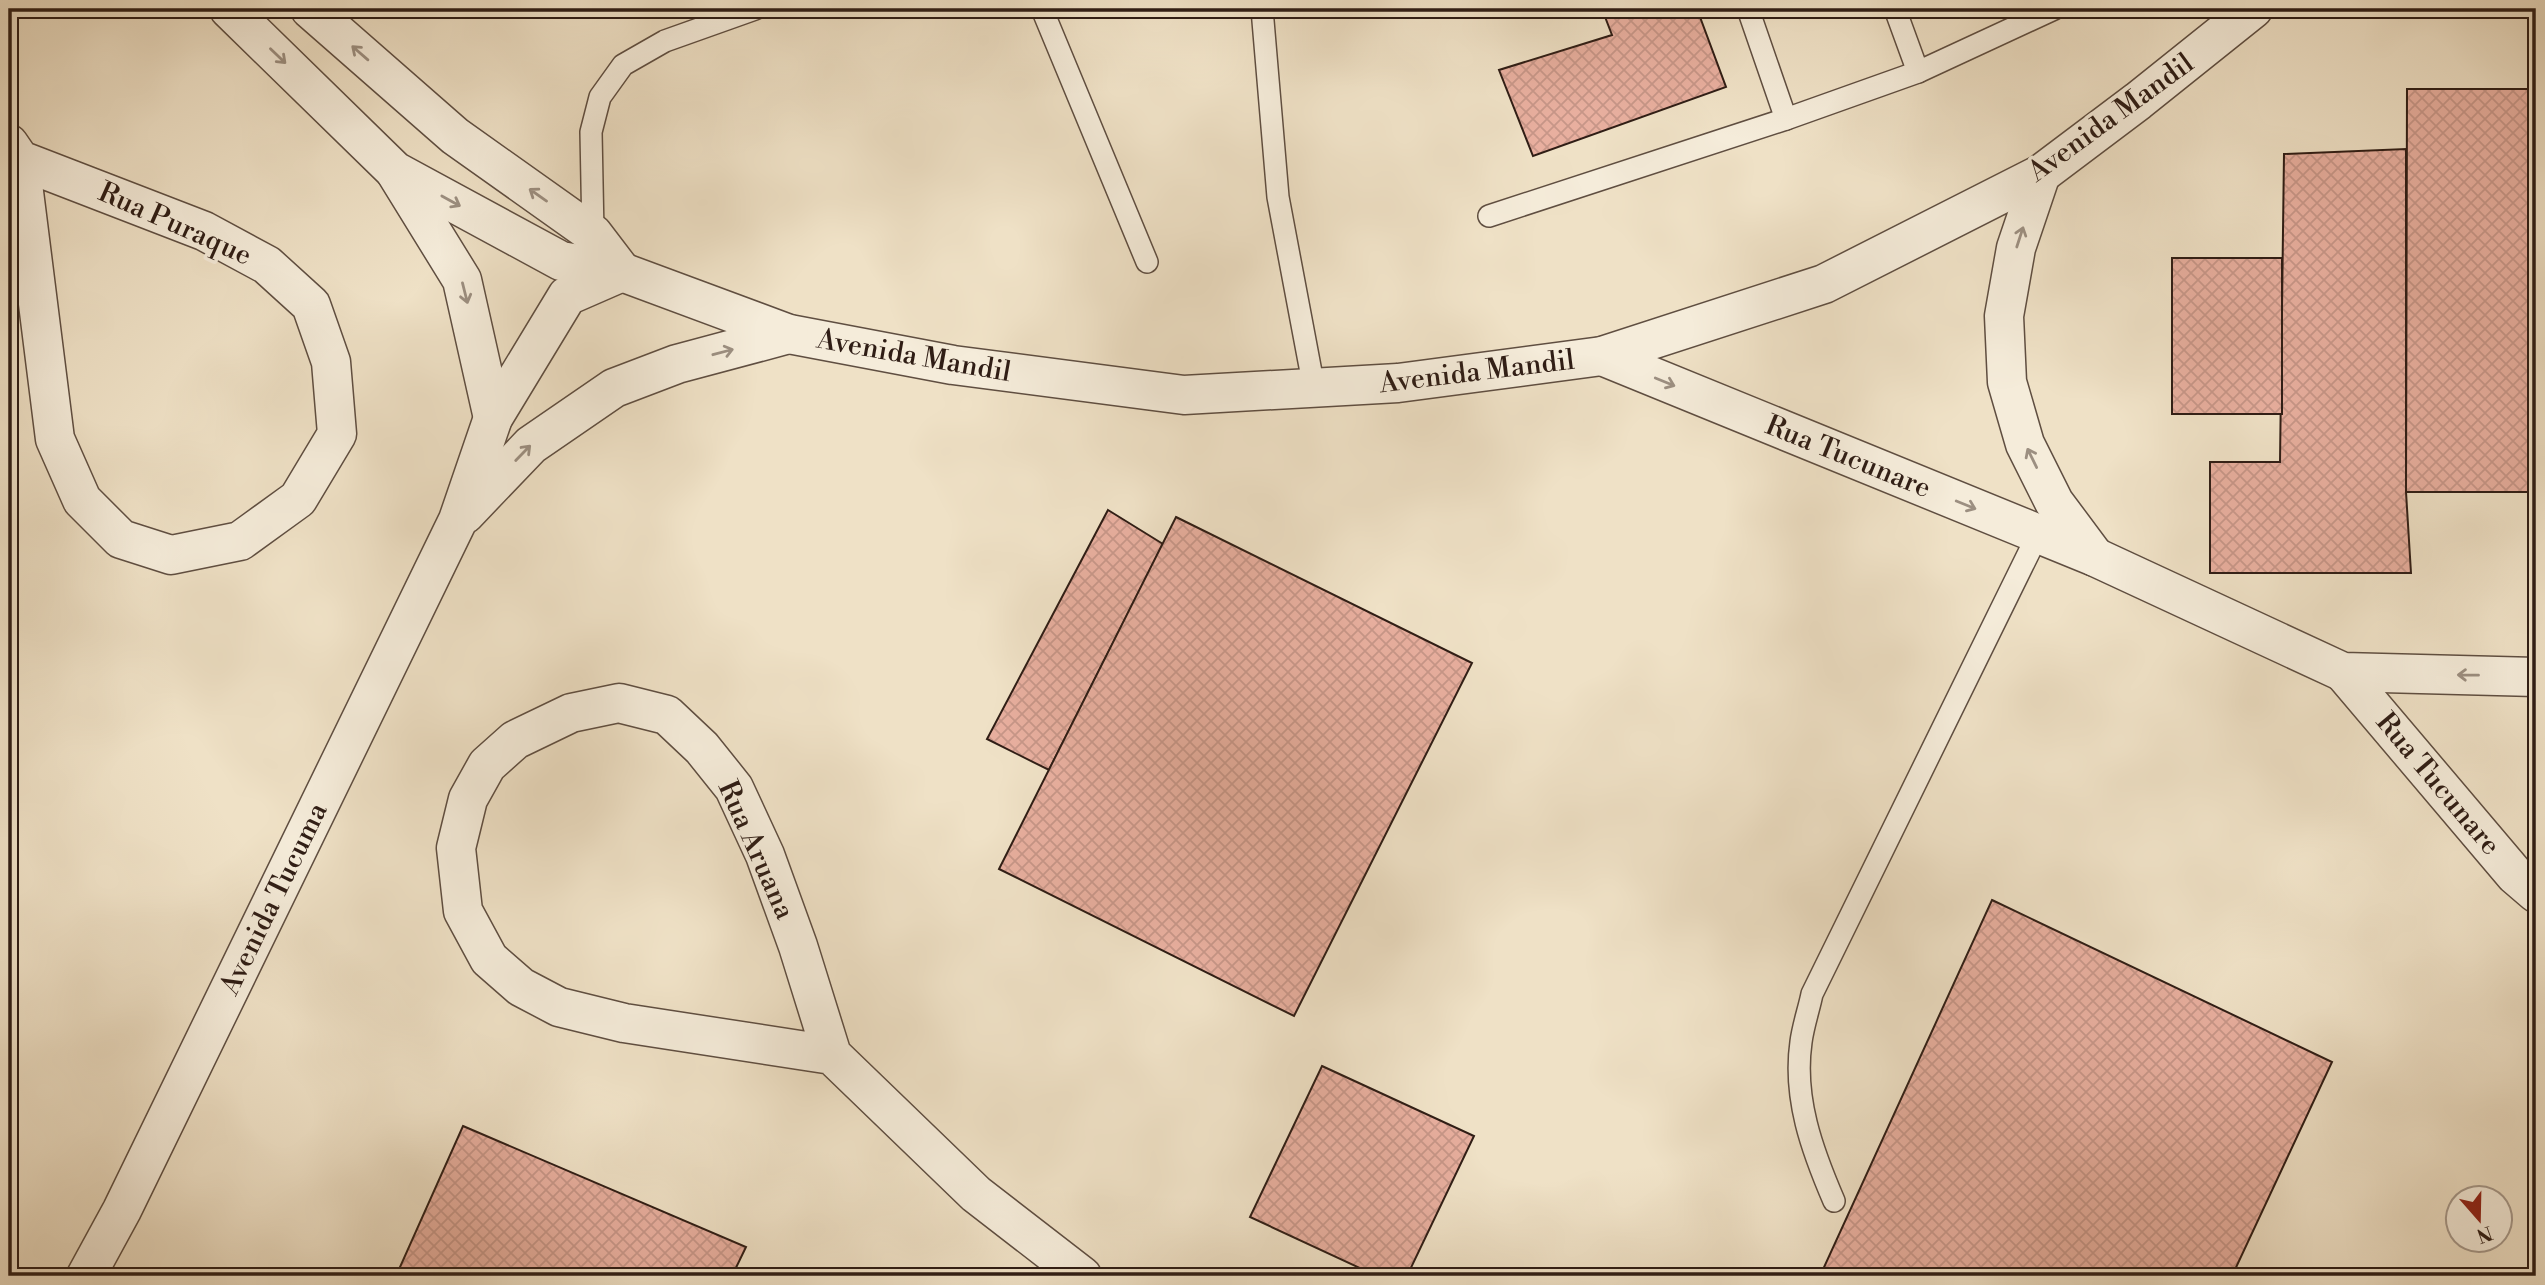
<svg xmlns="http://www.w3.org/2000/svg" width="2545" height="1285" font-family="'Libre Bodoni',serif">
<defs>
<pattern id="building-cross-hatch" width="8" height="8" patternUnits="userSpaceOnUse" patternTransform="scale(1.75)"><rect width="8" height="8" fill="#e8af9f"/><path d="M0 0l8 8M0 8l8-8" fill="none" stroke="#c79688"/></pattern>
</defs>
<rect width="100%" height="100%" fill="#efe1c6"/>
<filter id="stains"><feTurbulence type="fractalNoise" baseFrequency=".00286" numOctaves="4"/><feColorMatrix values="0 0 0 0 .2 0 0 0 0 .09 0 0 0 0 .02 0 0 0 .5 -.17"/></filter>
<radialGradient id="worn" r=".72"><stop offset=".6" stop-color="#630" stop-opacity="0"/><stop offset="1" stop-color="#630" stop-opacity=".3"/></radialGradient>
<g fill="url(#building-cross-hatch)" stroke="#2f1d15" stroke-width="2">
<path d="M1602,9h95l29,78 -193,69 -34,-86 113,-35z"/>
<path d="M2407,89h129l-1,403h-129z"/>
<path d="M2406,149v343l5,81h-201v-111h70l4,-308z"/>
<rect x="2172" y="258" width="110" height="156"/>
<path d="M1108,510l55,34 -114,226 -62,-31z"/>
<path d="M1176,517l296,146 -178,353 -295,-147z"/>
<path d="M1992,900l340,162 -100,214h-412z"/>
<path d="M1322,1066l152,70 -67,140h-30l-127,-59z"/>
<path d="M463,1126l283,121 -14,29h-336z"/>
</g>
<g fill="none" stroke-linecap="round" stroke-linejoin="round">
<defs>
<g id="service">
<path d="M1042,9l105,253"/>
<path d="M1262,9l16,188 36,191"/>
<path d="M1748,9l38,110 132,-47 136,-63"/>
<path d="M1895,9l23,63"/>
<path d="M1489,216l297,-97"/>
<path d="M593,234l-2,-102 9,-35 23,-32 42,-24 90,-32"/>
<path d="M1834,1201c-22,-51 -41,-103 -33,-159 2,-16 8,-33 11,-48l230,-468"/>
</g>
<g id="minor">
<path d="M229,9l166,162 166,90 61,11 167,62 164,31 231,30 214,-12 204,-27 222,-72 217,-110 97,-73 115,-92"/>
<path d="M310,9l145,127 138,98 29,38"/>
<path d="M9,144l11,16 35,279 27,61 39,39 50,16 69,-14 58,-42 39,-65 -6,-72 -20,-57 -44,-40 -63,-34 -184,-71"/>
<path d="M396,173l66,107 31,138"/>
<path d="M2041,174l-25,74 -12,68 3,66 18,62 29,58 41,55"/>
<path d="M1602,356l493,201 248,115 193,5"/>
<path d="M465,514l66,-69 83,-57 63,-24 112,-30"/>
<path d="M2343,672l172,203 21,18"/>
<path d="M832,1055l-208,-32 -65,-16 -38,-20 -32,-28 -26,-48 -7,-63 12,-49 19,-34 28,-25 56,-27 48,-10 48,12 35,33 32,40 31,67 33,91 34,109 144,139 106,82"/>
<path d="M86,1276l36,-66 336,-690 35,-102 74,-122 55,-24"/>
</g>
</defs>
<use href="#service" stroke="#5f4e41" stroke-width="24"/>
<use href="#minor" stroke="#5f4e41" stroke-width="41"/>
<use href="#service" stroke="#f5ecda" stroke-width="21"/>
<use href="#minor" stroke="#f5ecda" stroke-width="38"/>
</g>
<defs><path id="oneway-shaft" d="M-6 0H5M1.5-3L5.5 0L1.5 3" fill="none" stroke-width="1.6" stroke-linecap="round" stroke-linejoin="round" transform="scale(1.75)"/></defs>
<g stroke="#9c8f81">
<use href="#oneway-shaft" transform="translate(360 53) rotate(-139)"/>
<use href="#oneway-shaft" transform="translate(278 56) rotate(44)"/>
<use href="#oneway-shaft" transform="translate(538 195) rotate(-145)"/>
<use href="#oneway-shaft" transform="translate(451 201) rotate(29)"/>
<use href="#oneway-shaft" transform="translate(2020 237) rotate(-72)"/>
<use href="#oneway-shaft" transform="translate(465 293) rotate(76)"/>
<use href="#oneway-shaft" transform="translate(723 352) rotate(-15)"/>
<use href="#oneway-shaft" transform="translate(1665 382) rotate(22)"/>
<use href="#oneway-shaft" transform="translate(523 453) rotate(-46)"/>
<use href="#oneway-shaft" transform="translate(2032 458) rotate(-116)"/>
<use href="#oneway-shaft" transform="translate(1966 505) rotate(22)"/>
<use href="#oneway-shaft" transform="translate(2468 675) rotate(-179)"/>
</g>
<g text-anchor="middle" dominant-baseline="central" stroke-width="7" stroke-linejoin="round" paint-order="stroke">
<g font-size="28" fill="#2f1d15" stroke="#f5ecda">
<text transform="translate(2111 118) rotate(-36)">Avenida Mandil</text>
<text transform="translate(175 224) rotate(24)">Rua Puraque</text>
<text transform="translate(914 356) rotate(10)">Avenida Mandil</text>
<text transform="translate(1477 372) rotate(-7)">Avenida Mandil</text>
<text transform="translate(1848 457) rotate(22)">Rua Tucunare</text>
<text transform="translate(2438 784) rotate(50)">Rua Tucunare</text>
<text transform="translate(756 850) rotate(66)">Rua Aruana</text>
<text transform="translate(274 899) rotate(-64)">Avenida Tucuma</text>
</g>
</g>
<rect width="2545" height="1285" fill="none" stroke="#efe1c6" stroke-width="35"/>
<rect x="10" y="10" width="2524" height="1264" fill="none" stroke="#2f1d15" stroke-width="3.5"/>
<rect x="18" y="18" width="2510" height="1250" fill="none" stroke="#2f1d15" stroke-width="2"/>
<g transform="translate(2479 1219) rotate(160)"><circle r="33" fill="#f5ecda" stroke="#a6998b" stroke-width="2"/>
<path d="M0-5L12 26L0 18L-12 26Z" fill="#8f2418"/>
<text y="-10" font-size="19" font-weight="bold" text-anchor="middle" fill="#2f1d15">N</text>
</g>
<rect width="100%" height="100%" filter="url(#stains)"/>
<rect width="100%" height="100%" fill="url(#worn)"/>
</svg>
